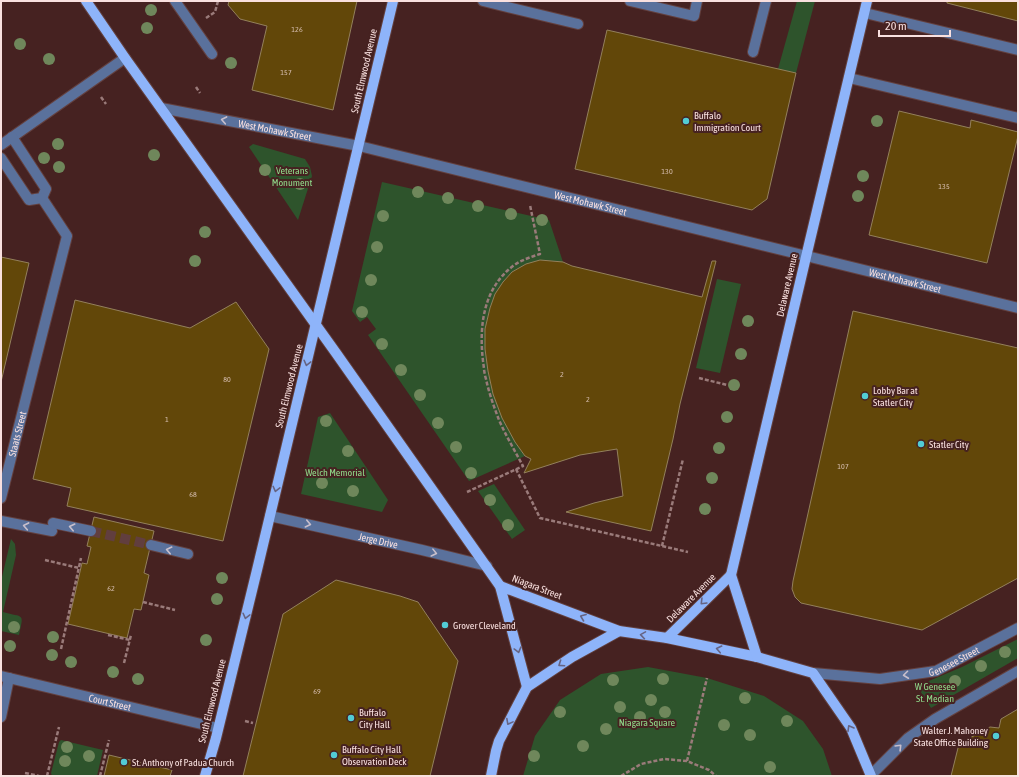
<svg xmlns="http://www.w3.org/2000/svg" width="1019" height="777" font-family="'Asap Condensed',sans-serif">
<rect width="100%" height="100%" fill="#462221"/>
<g fill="#2e542c">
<path d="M797,1h18l-19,72 -18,-4z"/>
<path d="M253,144l52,15 5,8 2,9 -14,44 -49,-73z"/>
<path d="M382,182l167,38 14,42 -37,2 -14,8 -9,10 -8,12 -5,14 -5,21v20l3,22 5,23 22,48 10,14 -56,25 -101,-146 8,-6 -9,-12 -7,5 -8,-11z"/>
<path d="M717,279l24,5 -21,89 -24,-5z"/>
<path d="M330,413l58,87 -6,12 -81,-18 17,-77z"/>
<path d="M494,484l31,46 -13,9 -34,-48z"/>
<path d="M11,539l4,5 1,11 -13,57c21,6 21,0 16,23l-18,-4v-50z"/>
<path d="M1018,639v19l-87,50 -14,-22 45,-19z"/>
<path d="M648,667l59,11 57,18 39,25 20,28 9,27h-309l12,-40 25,-36 41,-26z"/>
<path d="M61,740l42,10 -6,26h-45l-1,-3 8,-31z"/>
</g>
<g fill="#624709" stroke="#93805c">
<path d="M229,1h128l-24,109 -81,-20 15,-64 -27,-7 -12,-14z"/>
<path d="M947,1h71v20l-71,-18z"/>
<path d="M607,30l189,43 -29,126 -15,11 -177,-41z"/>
<path d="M899,111l71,17 1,-8 47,12v4l-31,127 -118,-28z"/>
<path d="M1,257l28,6 -28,119z"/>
<path d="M540,260l23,2 9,4 130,31 10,-36h4l-36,143 -7,35 -22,92 -85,-19 28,-9 29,-7 -6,-47 -37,6 -56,18 7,-14 -6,-3 -10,-14 -13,-24 -9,-24 -5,-23 -3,-22v-20l5,-21 5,-14 8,-12 9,-10 14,-8z"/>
<path d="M75,300l115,28 46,-26 33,47 -46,192 -156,-35 4,-18 -38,-9z"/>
<path d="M853,311l165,37v230l-96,52 -121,-27 -6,-6 -3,-8 1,-8z"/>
<path d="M94,517l60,14 -10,42 5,2 -8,35 -7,-1 -7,29 -59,-14 14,-61 5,1 4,-17 -4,-1z"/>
<path d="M336,580l64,16 18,6 40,59 -28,115h-187l40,-162z"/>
<path d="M1018,709v67h-67l8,-32 31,-17 9,1 2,-9z"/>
<path d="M109,755l63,15 -2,6h-66z"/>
</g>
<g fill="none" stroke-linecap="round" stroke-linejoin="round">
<path stroke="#613e3e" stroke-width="10" stroke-dasharray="10 5" stroke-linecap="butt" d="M91,531l60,14"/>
<defs>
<g id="minor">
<path d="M175,1l37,53"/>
<path d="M483,1l95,23"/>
<path d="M630,1l64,15 3,-15"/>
<path d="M865,13l153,37"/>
<path d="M753,52l13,-51"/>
<path d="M849,78l169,40"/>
<path id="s1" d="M161,108l198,38 659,162"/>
<path d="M1,145l124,-87"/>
<path d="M1,158l28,42 13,-2 4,-9 -34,-52"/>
<path id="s2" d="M1,498l32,-128 34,-134 -25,-38"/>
<path id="s3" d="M270,516l152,34 65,16"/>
<path d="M1,521l51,10"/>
<path d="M53,523l38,8"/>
<path d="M151,545l37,9"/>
<path id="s4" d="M813,673l67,6 56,-8 82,-43"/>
<path id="s5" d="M1,676l217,52"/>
<path d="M1,717l8,-39"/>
<path d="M871,775l37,-37 27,-19 83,-48"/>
</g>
<g id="major">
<path d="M86,1l39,57 211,295 164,233 27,101"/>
<path d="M500,586l119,45 48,7 90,19 56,16 38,55 20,48"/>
<path d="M667,638l64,-63"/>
<path d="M757,657l-26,-82 75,-318 61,-256"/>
<path d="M205,776l11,-38 41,-168 136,-569"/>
<path d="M491,776l5,-25 3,-10 28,-54 45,-30 47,-26"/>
</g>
</defs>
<use href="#minor" stroke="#63403f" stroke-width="12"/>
<use href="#major" stroke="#63403f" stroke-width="12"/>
<g stroke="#9a7b7a" stroke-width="2.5" stroke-dasharray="4 2" stroke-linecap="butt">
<path d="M206,18l9,-6 3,-11"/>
<path d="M196,87l4,6"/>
<path d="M101,97l5,7"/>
<path d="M699,378l28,7"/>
<path d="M516,469l24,49 148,34"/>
<path d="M467,492l56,-26c-8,-15 -17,-30 -24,-46 -5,-13 -10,-27 -13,-41 -2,-6 -2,-12 -3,-18 -4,-35 0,-72 30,-95 8,-6 18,-9 27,-12l-10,-49"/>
<path d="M662,546l21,-87"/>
<path d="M45,560l34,8"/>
<path d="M143,602l32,8"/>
<path d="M108,635l22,5"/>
<path d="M61,649l20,-91"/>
<path d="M124,663l7,-28"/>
<path d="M245,721l8,2"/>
<path d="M687,761l20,-83"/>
<path d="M25,773l14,3"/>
<path d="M47,776l12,-49"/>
<path d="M100,776l9,-36"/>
<path d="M621,776l20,-12 23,-5 23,2 22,9 7,6"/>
</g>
<use href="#minor" stroke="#5a719c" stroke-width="10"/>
<use href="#major" stroke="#8eb4fa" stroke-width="10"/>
</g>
<g fill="#6f875b">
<circle cx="151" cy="10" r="6"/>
<circle cx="147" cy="28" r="6"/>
<circle cx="20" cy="44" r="6"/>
<circle cx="49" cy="59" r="6"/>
<circle cx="231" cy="63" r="6"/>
<circle cx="877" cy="121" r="6"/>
<circle cx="58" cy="144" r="6"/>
<circle cx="154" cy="155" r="6"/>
<circle cx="44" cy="158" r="6"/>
<circle cx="59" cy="167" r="6"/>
<circle cx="265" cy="170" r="6"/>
<circle cx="863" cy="176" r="6"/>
<circle cx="300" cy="184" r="6"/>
<circle cx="418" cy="192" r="6"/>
<circle cx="858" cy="196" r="6"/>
<circle cx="448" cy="198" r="6"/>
<circle cx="478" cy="206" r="6"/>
<circle cx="511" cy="214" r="6"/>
<circle cx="383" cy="216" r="6"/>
<circle cx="542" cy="220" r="6"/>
<circle cx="205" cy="232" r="6"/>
<circle cx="377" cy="247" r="6"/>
<circle cx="195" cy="261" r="6"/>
<circle cx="371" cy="280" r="6"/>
<circle cx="362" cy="312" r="6"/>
<circle cx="748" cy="321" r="6"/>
<circle cx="382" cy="344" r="6"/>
<circle cx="741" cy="354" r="6"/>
<circle cx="401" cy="370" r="6"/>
<circle cx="734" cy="385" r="6"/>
<circle cx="420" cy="395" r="6"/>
<circle cx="727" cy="417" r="6"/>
<circle cx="326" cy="421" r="6"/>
<circle cx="438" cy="423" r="6"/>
<circle cx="456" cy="447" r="6"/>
<circle cx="719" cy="448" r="6"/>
<circle cx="348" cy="451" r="6"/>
<circle cx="471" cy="473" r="6"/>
<circle cx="712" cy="478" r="6"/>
<circle cx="322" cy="483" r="6"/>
<circle cx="353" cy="491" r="6"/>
<circle cx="490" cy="500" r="6"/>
<circle cx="705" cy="509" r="6"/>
<circle cx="508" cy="525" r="6"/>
<circle cx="222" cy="578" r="6"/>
<circle cx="217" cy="599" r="6"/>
<circle cx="14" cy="627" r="6"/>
<circle cx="53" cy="637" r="6"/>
<circle cx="206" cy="640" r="6"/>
<circle cx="10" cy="646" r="6"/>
<circle cx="1005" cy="652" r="6"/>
<circle cx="52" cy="655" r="6"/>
<circle cx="71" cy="662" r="6"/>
<circle cx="981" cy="666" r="6"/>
<circle cx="113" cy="672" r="6"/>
<circle cx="138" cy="679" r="6"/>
<circle cx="663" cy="679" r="6"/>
<circle cx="613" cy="680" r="6"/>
<circle cx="955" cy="681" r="6"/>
<circle cx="745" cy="698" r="6"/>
<circle cx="651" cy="700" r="6"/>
<circle cx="620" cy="707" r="6"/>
<circle cx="560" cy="712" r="6"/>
<circle cx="665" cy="712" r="6"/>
<circle cx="640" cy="717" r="6"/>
<circle cx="787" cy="721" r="6"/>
<circle cx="724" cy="725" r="6"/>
<circle cx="606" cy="729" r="6"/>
<circle cx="750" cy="735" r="6"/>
<circle cx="583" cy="746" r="6"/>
<circle cx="67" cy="747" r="6"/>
<circle cx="89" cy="756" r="6"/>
<circle cx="534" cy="756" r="6"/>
<circle cx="65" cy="761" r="6"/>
<circle cx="770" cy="767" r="6"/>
</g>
<defs><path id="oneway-chevron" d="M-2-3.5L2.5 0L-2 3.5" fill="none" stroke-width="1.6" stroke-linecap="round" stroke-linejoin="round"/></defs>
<g stroke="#c9bfcb">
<use href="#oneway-chevron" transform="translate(224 120) rotate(-169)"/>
<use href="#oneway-chevron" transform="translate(308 524) rotate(13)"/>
<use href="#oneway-chevron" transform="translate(26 526) rotate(-169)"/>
<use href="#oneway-chevron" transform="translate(72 527) rotate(-167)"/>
<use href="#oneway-chevron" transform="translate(169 550) rotate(-167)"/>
<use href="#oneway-chevron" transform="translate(434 553) rotate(14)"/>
<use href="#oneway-chevron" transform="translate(906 675) rotate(173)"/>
<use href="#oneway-chevron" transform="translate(899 747) rotate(-45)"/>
</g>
<g stroke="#666483">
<use href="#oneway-chevron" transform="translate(307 363) rotate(104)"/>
<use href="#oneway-chevron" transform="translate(276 489) rotate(104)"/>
<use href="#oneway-chevron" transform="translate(703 602) rotate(135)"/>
<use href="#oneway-chevron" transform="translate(246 616) rotate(104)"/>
<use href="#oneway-chevron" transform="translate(583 617) rotate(-159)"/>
<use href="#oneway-chevron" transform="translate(643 635) rotate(-171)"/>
<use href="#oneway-chevron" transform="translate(719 649) rotate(-168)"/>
<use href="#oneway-chevron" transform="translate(518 650) rotate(75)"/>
<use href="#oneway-chevron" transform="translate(561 664) rotate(146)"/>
<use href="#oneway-chevron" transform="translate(509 722) rotate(118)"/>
<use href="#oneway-chevron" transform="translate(850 728) rotate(-120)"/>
</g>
<g fill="#52ccd5" stroke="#462221" stroke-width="1.5">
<circle cx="686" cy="121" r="4"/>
<circle cx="865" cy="396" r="4"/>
<circle cx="921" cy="444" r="4"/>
<circle cx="445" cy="625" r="4"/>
<circle cx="351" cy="718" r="4"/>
<circle cx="996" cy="736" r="4"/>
<circle cx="334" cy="755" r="4"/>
<circle cx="124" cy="762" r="4"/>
</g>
<g text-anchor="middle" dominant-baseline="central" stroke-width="4" stroke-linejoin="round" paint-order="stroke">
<g font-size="8" fill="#d3baaa">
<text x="297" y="29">126</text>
<text x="286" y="72">157</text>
<text x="667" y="171">130</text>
<text x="944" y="186">135</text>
<text x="562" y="374">2</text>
<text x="227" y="379">80</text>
<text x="588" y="399">2</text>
<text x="167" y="419">1</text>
<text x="843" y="466">107</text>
<text x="193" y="494">68</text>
<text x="111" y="588">62</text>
<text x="317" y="691">69</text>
</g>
<g font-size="10" fill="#f9e0df" stroke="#462221">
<text transform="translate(364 71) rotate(-77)">South Elmwood Avenue</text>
<text stroke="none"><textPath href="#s1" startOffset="116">West Mohawk Street</textPath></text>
<text stroke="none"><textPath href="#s1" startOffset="440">West Mohawk Street</textPath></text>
<text stroke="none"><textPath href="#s1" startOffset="764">West Mohawk Street</textPath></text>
<text transform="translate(787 285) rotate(-77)">Delaware Avenue</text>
<text transform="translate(289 386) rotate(-76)">South Elmwood Avenue</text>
<text stroke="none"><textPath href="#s2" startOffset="66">Staats Street</textPath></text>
<text stroke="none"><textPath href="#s3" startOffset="111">Jerge Drive</textPath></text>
<text transform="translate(537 587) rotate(21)">Niagara Street</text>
<text transform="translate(691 598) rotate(-45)">Delaware Avenue</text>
<text stroke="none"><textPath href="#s4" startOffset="144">Genesee Street</textPath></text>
<text transform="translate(212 701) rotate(-76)">South Elmwood Avenue</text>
<text stroke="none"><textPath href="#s5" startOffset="112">Court Street</textPath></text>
</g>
<g font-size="10" fill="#f9e0df" stroke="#462221" text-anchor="start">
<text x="694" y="115">Buffalo<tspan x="694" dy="12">Immigration Court</tspan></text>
<text x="873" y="390">Lobby Bar at<tspan x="873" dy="12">Statler City</tspan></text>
<text x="929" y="444">Statler City</text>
<text x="453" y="625">Grover Cleveland</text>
<text x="359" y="712">Buffalo<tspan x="359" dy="12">City Hall</tspan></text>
<text x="988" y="730" text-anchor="end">Walter J. Mahoney<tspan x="988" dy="12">State Office Building</tspan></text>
<text x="342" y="749">Buffalo City Hall<tspan x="342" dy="12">Observation Deck</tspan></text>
<text x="132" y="762">St. Anthony of Padua Church</text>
</g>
<g font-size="10" fill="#90da8a" stroke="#462221">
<text x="292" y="170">Veterans<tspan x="292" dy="12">Monument</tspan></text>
<text x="335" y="472">Welch Memorial</text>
<text x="935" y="686">W Genesee<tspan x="935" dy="12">St. Median</tspan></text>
<text x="647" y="722">Niagara Square</text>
</g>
</g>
<rect width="1019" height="777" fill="none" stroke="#f9e0df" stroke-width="4"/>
<path d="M879 30v6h71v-6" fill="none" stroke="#f9e0df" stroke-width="2"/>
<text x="885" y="30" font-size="12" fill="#f9e0df" stroke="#462221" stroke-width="3" paint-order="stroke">20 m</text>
</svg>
